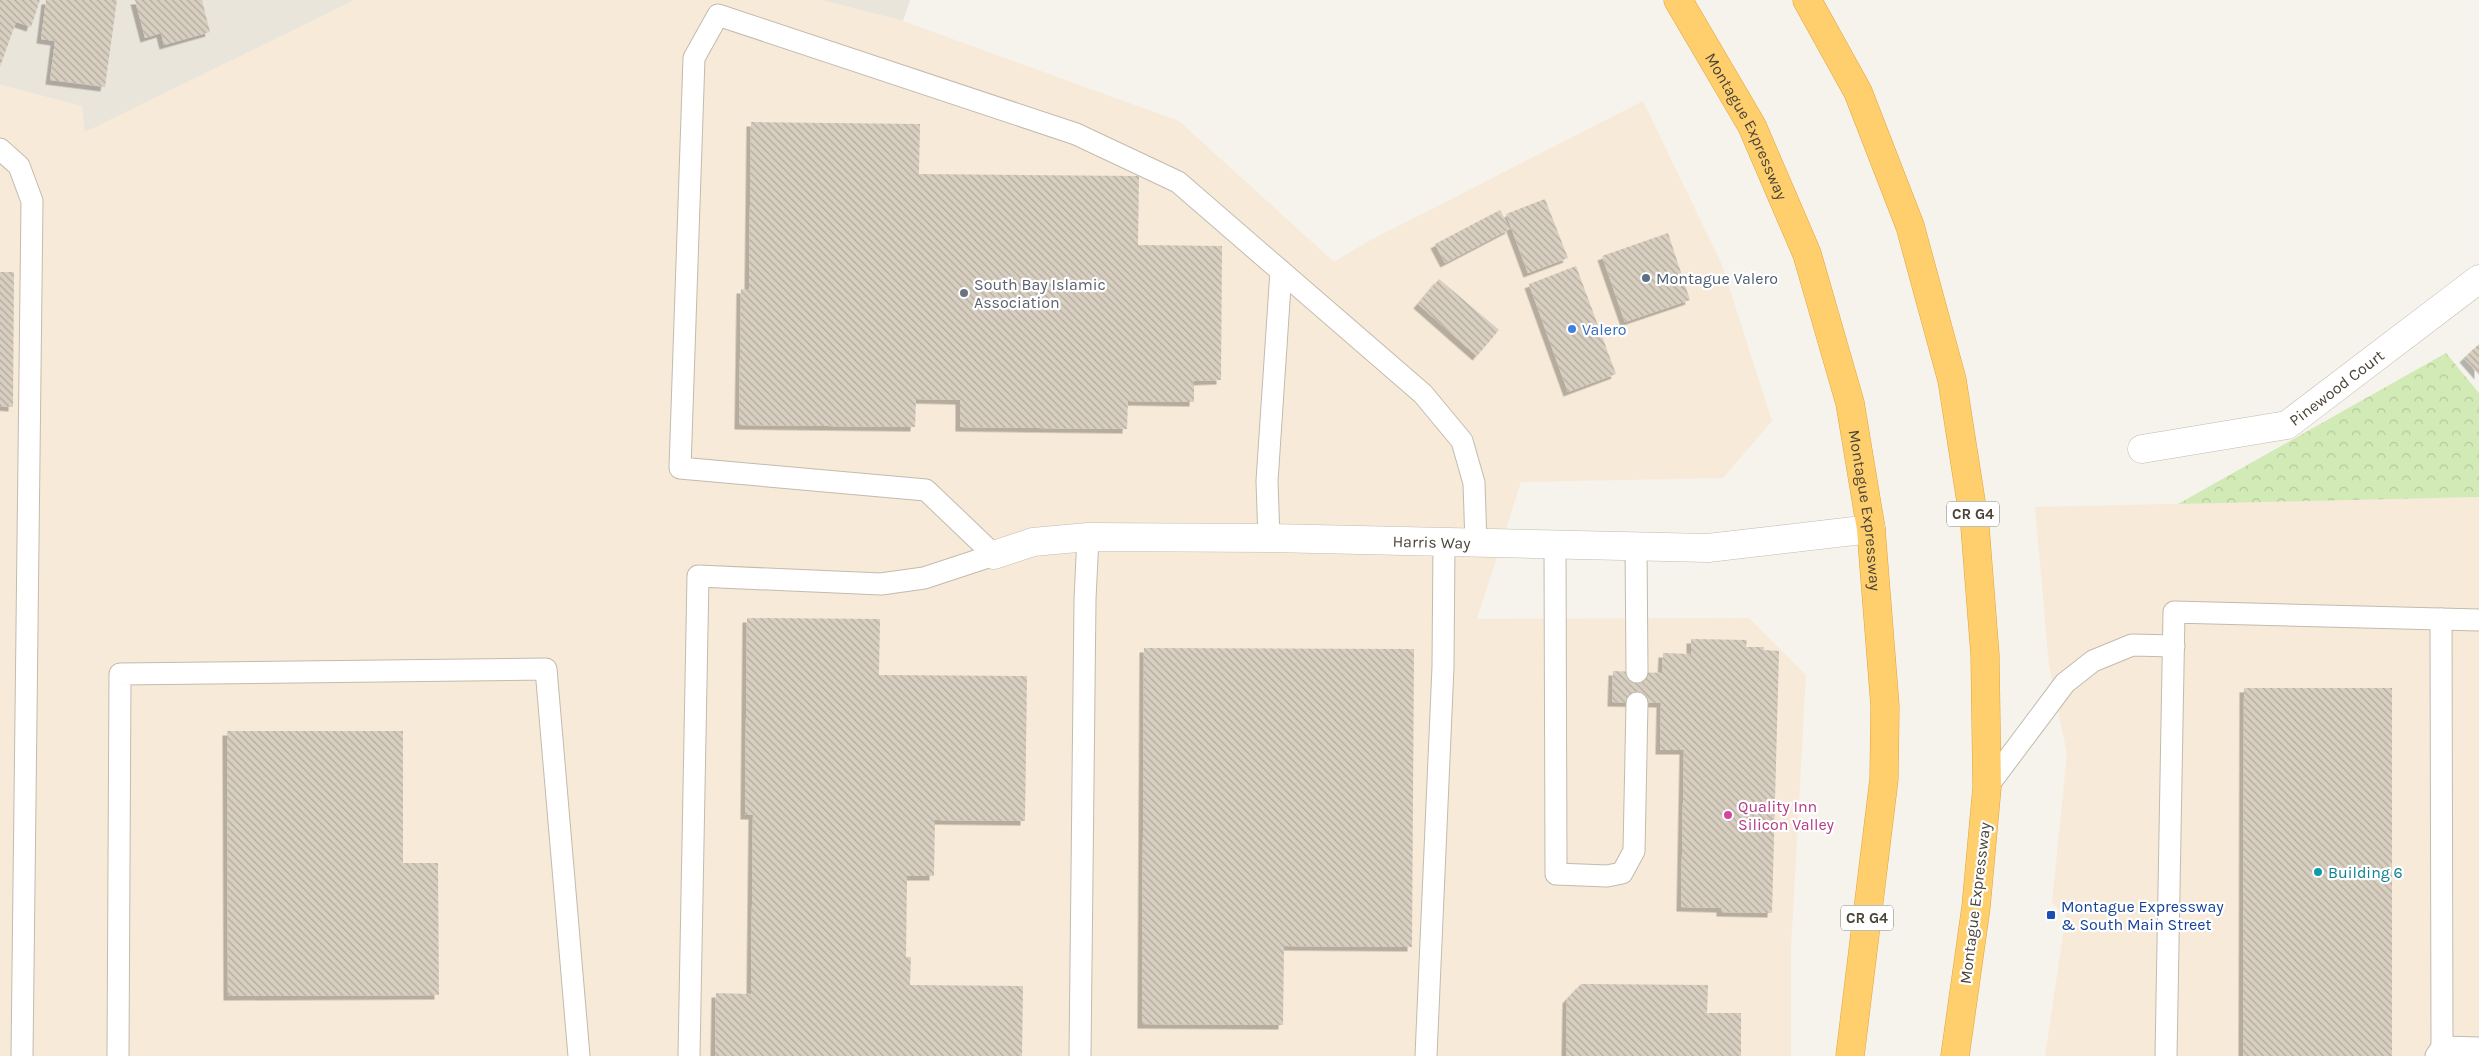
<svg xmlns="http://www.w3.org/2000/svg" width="2479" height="1056" font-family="Karla,sans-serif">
<defs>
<pattern id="forest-crowns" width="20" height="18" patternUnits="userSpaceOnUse" patternTransform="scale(1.25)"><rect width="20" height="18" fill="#d2eab5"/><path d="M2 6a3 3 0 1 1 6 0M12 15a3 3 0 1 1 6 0" fill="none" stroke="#b6ca9c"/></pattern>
<pattern id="building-back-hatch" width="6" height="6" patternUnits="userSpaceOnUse" patternTransform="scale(1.25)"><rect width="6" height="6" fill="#d8cfc1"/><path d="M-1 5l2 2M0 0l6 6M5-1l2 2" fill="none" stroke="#b1aa9e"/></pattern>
<filter id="shadow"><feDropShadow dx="-4.5" dy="4.5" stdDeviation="0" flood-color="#0004"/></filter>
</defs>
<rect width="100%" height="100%" fill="#f6f3ec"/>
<g fill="#eae5da">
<path d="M0,0h355l-271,133 -3,-27 -81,-21z"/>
<path d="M821,0h89l-7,21z"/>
</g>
<g fill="#f7ead8">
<path d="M355,0h466l82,21 276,100 155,141 31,-19 278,-142 79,164 50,156 -49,57 -202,4 -44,137 272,-1 57,57 -15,274v107h-1791v-971l82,21 3,26z"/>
<path d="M2479,497v559h-434l21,-141 -14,-12 15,-149 -18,-88 -14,-159z"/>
</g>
<path fill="url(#forest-crowns)" d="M2446,353l33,40v104l-301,7z"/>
<g fill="url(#building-back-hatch)" filter="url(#shadow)">
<path d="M0,0h40l-9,27 -15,-5 -16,45z"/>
<path d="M46,0h71l-12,87 -55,-7 5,-39 -14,-2z"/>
<path d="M135,0h67l8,32 -46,13 -3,-12 -16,5z"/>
<path d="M751,122l169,2 -1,50 220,2 -1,69 84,1 -1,134 -27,1v21l-66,-1 -1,28 -167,-2v-27l-44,-1 -1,28 -176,-2 2,-136h8z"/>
<path d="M1545,199l23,59 -40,15 -22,-59z"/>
<path d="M1500,210l10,19 -65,34 -10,-19z"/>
<path d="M1668,233l22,67 -65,22 -23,-66z"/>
<path d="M1576,266l40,108 -48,18 -39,-108z"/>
<path d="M0,272h14l-1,135 -13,-1z"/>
<path d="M1439,279l60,51 -22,26 -59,-52z"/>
<path d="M2479,344v31l-15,-17z"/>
<path d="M747,618l133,1 -1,56 148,1 -2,145 -90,-1 -1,56h-27l-1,81h5l-1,28 113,1 -1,70h-307l1,-63 35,1 2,-179h-8z"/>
<path d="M1691,639l56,1 -1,7h18v3l15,1 -7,262 -51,-1v-4l-40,-1 3,-157h-24l1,-47 -49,-1 1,-31 49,2 1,-20 28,1z"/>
<path d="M1144,648l270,1 -2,298 -128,-1 -1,79 -141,-1z"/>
<path d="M2244,688h148v368h-149z"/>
<path d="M227,731h176v132h35l1,132 -211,1z"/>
<path d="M1581,984l127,1 -1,28h34v43h-175l1,-57z"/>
</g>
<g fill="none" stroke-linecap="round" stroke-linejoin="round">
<defs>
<g id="lane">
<path d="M0,149l19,17 13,35 -10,855"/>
<path d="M1269,538l-2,-57 14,-210"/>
<path d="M1555,545l1,329 51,2 15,-3 12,-22 3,-148"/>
<path d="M1636,545l1,127"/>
<path d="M1987,787l78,-104 28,-22 39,-16 42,1"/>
<path d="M2442,1047l37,1"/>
<path d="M118,1056l2,-382 426,-5 33,387"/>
<path d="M689,1056l9,-480 183,8 43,-6 70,-23 -68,-65 -246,-22 14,-410 24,-43 358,119 102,48 245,212 39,47 12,42 2,61"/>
<path d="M1080,1056l5,-457 3,-62"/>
<path d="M1426,1056l17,-389 1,-125"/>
<path d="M2166,1056l8,-444 305,8"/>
<path d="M2436,1056l6,-9 -1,-428"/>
</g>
<g id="street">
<path id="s1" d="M2142,449l145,-24 192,-146"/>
<path id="s2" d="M994,555l39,-13 55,-5 181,1 439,10 163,-19"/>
</g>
<g id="highway">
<path id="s3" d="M1678,0l74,126 55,128 43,149 21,126 14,177 -1,73 -34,277"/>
<path d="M1807,0l51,92 52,134 42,154 23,147 10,128 2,132 -11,120 -21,149"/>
</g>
</defs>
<use href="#lane" stroke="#c2bbae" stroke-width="23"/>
<use href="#street" stroke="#c2bbae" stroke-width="29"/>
<use href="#highway" stroke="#e0a43c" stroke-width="29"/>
<use href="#lane" stroke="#fff" stroke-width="21"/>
<use href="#street" stroke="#fff" stroke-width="28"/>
<use href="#highway" stroke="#ffcf6e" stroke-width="28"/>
</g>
<circle fill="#5c6f8a" stroke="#fff" stroke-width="2" cx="1646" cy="278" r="5"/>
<circle fill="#6b7280" stroke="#fff" stroke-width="2" cx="964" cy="293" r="5"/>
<circle fill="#3f7fe0" stroke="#fff" stroke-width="2" cx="1572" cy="329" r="5"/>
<circle fill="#d1479c" stroke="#fff" stroke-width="2" cx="1728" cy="815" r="5"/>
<circle fill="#0f9aa8" stroke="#fff" stroke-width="2" cx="2318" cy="872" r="5"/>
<rect fill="#1a4fb4" stroke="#fff" stroke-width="2" x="2046" y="910" width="10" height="10" rx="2.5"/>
<g text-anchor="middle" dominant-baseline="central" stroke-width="4.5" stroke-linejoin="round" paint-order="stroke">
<g fill="#fff" stroke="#817c74" stroke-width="1">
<rect x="1947" y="501.5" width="52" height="25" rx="4"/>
<rect x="1841" y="905.5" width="52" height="25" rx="4"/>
</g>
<g font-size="15" font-weight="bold" fill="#4b4439">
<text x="1973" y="514">CR G4</text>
<text x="1867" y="918">CR G4</text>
</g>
<g font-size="16" fill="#4b4439" stroke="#fff">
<text stroke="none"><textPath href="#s3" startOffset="144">Montague Expressway</textPath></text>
<text stroke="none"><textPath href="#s1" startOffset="209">Pinewood Court</textPath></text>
<text stroke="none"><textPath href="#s3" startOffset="549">Montague Expressway</textPath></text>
<text stroke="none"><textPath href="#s2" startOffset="440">Harris Way</textPath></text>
<text transform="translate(1975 903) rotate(-83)">Montague Expressway</text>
</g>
<g font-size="16" fill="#4e5e75" stroke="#fff" text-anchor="start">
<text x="1656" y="278">Montague Valero</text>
</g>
<g font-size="16" fill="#5b616d" stroke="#fff" text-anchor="start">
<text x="974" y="284">South Bay Islamic<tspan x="974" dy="18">Association</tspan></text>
</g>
<g font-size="16" fill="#366cbe" stroke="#fff" text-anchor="start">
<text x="1582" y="329">Valero</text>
</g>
<g font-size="16" fill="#b23c85" stroke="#fff" text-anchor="start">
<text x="1738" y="806">Quality Inn<tspan x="1738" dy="18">Silicon Valley</tspan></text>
</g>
<g font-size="16" fill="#0d838f" stroke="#fff" text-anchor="start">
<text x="2328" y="872">Building 6</text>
</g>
<g font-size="16" fill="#164399" stroke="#fff" text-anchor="start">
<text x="2061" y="906">Montague Expressway<tspan x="2061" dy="18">&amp; South Main Street</tspan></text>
</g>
</g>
</svg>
